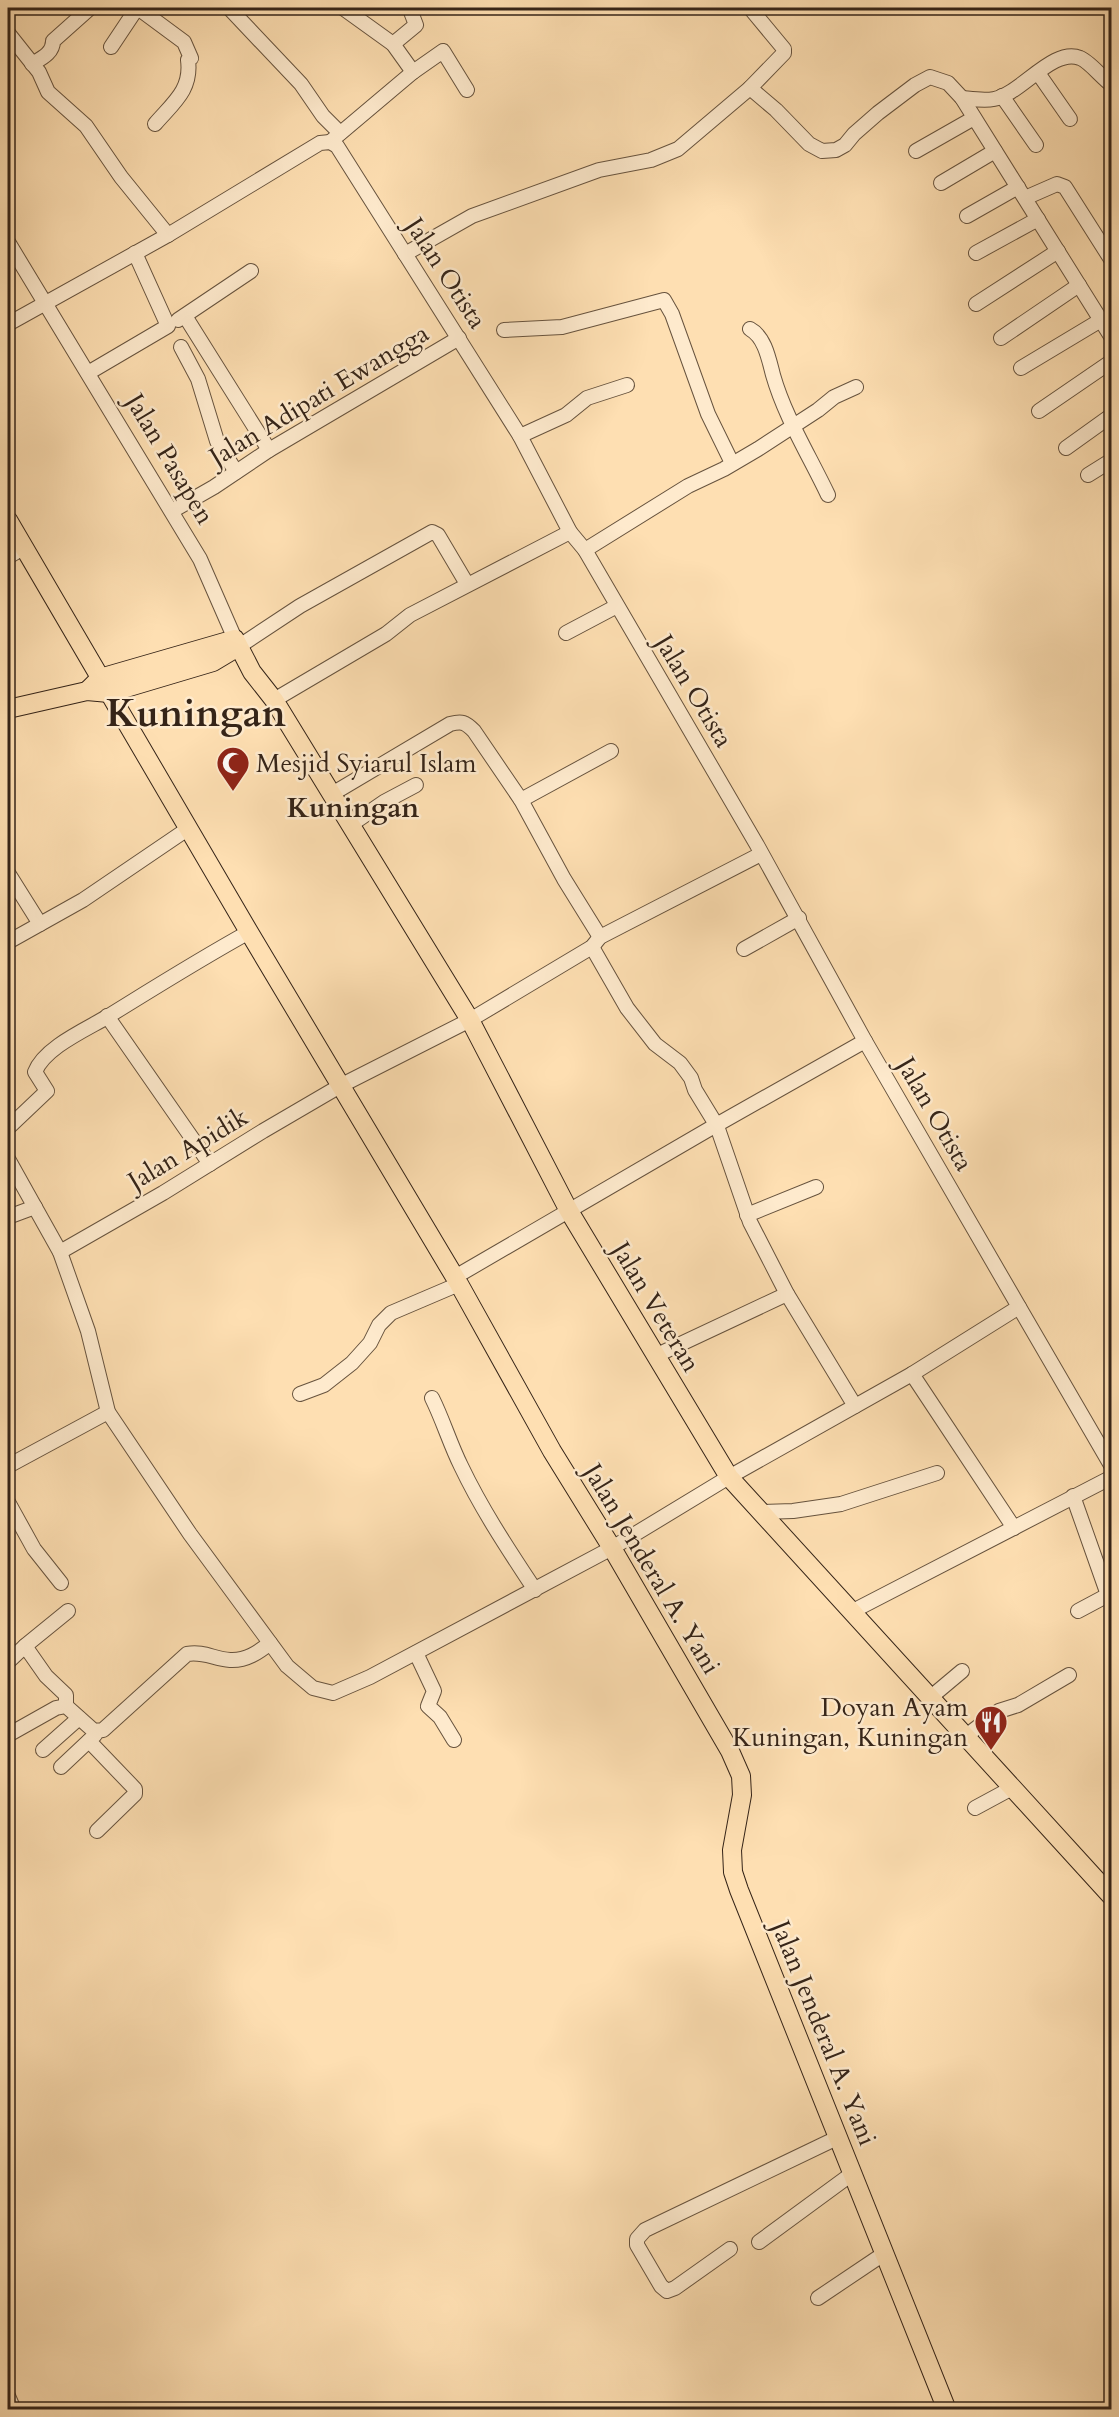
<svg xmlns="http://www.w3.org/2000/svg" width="1119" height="2417" font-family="Cardo,serif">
<rect width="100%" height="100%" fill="#fedfb2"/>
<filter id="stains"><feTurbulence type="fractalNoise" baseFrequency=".00333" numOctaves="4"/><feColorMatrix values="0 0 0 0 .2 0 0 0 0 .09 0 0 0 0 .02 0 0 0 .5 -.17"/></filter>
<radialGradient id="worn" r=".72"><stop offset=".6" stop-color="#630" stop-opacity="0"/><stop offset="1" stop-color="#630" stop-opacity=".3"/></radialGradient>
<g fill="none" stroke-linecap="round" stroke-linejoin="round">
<defs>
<g id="minor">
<path d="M138,8l46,34 7,16 -3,2c4,30 -15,43 -33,64"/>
<path d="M229,8l72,76 22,32 17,17"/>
<path d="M343,8l50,36 20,28"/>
<path d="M8,33l31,39 9,20 38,34 35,51 47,58"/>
<path d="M393,44l23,-19 -5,-13 3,-4"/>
<path d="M111,47l26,-39"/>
<path d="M32,64c10,-6 21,-11 21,-23l37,-33"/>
<path d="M1038,73l32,46"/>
<path d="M750,88l26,22 33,34 13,7 14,-1 9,-5 9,-11 24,-21 37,-28 15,-8 18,6 14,15 150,240"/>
<path d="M1002,96l34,49"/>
<path d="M962,98c10,1 22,3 32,1 27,-5 59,-52 86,-41 9,3 22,20 32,27"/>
<path d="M330,142l83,-70 30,-21 24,39"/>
<path d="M916,151l58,-33"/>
<path d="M941,183l54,-32"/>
<path d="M1025,198l32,-14 8,3 47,74"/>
<path d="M967,216l51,-29"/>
<path d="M8,242l192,317 35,80"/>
<path d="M976,253l62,-34"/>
<path d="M405,254l67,-38 127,-46 52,-10 27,-11 72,-61 34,-35v-4l-34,-41"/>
<path d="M976,304l82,-53"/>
<path d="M185,316l84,134"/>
<path d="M178,320l73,-49"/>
<path d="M8,324l160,-89 152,-92 10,-1 7,4 183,290 50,96 15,18 172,295 108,196 154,266 -107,67 -183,103 -117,71 -242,129 -37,16 -20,-5 -26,-22 -97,-132 -82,-122 -20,-81 -28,-79 -52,-93"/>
<path d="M750,329c15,8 19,31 23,46 12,42 36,80 55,120"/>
<path d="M504,330l58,-3 102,-27 8,14 36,100 24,49"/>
<path d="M1001,338l78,-53"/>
<path d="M181,347l17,32 19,62 19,31"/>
<path d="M1021,368l80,-48"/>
<path d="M88,373l80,-47 -33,-73"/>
<path d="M1039,411l73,-50"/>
<path d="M520,436l46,-21 21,-17 40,-13"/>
<path d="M1066,448l46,-33"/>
<path d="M1088,475l24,-15"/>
<path d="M172,511l42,-24 55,-37 190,-112"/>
<path d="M585,550l103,-64 36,-17 34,-20 60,-39 16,-13 22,-10"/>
<path d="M8,557l15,-9"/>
<path d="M566,633l51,-27"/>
<path d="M238,647l62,-41 132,-74 6,3 29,49"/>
<path d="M274,700l112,-66 24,-19 160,-83"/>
<path d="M332,794l118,-70c12,-3 15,-2 24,7l47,69 43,79 36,58"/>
<path d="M521,800l90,-49"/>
<path d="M352,824l32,-22 32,-17"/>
<path d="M8,873l32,51"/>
<path d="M8,942l75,-42 106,-72"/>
<path d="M592,947l35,61 28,36 25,19 11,15 4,12 22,36 33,96 37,72 68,112"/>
<path d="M744,949l55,-31"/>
<path d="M107,1016l103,148"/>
<path d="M8,1128l39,-37 -12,-19c9,-24 50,-42 72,-55 47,-29 93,-58 142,-85"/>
<path d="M747,1215l69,-28"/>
<path d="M8,1217l27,-10"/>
<path d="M60,1252l103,-59 100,-62 77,-45 130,-66 122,-73 8,-10 161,-83"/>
<path d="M455,1277l256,-149 154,-87"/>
<path d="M1019,1307l93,160"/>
<path d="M655,1356l132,-62"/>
<path d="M912,1374l102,154"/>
<path d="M300,1394l24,-9 28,-22 18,-20 9,-18 12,-12 68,-29"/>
<path d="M432,1398c11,22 18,46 29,68 21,44 47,83 74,124"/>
<path d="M8,1466l100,-54"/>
<path d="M1073,1496l35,99 4,3"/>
<path d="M8,1502l26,47 27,34"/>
<path d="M759,1512l34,-1 48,-7 96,-31"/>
<path d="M1078,1611l30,-16"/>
<path d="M851,1612l261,-135"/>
<path d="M25,1646l43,-35"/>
<path d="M416,1653l18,38 -6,15 12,11 14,23"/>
<path d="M8,1662l17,-16 21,30 20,19v11"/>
<path d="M931,1697l31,-26"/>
<path d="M8,1735l48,-27 10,-2 28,25 9,-1 84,-76c17,-3 27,5 43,6 16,1 29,-8 40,-17"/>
<path d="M966,1736l33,-25 19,-6 51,-30"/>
<path d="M89,1741l46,48v5l-38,37"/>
<path d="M43,1750l36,-32"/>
<path d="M61,1767l34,-32"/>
<path d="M975,1808l37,-20"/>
<path d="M759,2242l94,-69"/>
<path d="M730,2249l-55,39 -8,3 -6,-5 -24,-41v-6l8,-9 194,-93"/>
<path d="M818,2298l67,-45"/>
<path d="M8,2396l6,14"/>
</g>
<g id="major">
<path d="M8,520l241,412 210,352 93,167 60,97 118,203 11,25 1,19 -10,55 1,22 6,18 208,520"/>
<path d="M87,691l13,-13 135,-39 17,33 22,28 196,320 99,191 160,266 383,420"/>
<path d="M8,709l79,-18 22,2 104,-31 25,-15"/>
</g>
</defs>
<use href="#minor" stroke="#67533e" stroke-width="16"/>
<use href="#major" stroke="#352418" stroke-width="20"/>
<use href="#minor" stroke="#feeacd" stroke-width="14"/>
<use href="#major" stroke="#fedfb2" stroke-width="18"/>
</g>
<defs>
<symbol id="mosque-pin" viewBox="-11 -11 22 30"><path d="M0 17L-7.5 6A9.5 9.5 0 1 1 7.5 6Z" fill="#8f2418" stroke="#feeacd"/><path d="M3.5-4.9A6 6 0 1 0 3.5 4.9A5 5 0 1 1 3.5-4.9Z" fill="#fff"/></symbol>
<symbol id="restaurant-pin" viewBox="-11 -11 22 30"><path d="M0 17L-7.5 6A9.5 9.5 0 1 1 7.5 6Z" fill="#8f2418" stroke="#feeacd"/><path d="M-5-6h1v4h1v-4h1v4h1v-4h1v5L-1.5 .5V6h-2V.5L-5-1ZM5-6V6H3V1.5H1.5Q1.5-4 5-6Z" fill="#fff"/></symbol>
</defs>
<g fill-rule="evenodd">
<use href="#mosque-pin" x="214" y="744" width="38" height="52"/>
<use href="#restaurant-pin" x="972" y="1703" width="38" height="52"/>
</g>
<g text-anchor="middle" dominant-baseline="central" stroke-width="5" stroke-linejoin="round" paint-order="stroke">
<g font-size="26" fill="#352418" stroke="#feeacd">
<text transform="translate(446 273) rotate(57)">Jalan Otista</text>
<text transform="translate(319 395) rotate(-31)">Jalan Adipati Ewangga</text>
<text transform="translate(170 459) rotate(59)">Jalan Pasapen</text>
<text transform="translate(694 691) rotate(59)">Jalan Otista</text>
<text transform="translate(935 1114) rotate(60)">Jalan Otista</text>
<text transform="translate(188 1149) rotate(-31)">Jalan Apidik</text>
<text transform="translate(656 1307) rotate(59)">Jalan Veteran</text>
<text transform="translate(652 1569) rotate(59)">Jalan Jenderal A. Yani</text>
<text transform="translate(824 2033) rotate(68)">Jalan Jenderal A. Yani</text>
</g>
<g font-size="26" fill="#352418" stroke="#feeacd" text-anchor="start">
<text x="256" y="763">Mesjid Syiarul Islam</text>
<text x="968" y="1707" text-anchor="end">Doyan Ayam<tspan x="968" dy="30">Kuningan, Kuningan</tspan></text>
</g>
<g font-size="28" font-weight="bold" fill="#352418" stroke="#feeacd">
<text x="353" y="808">Kuningan</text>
</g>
<g font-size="38" font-weight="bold" fill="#352418" stroke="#feeacd">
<text x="196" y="714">Kuningan</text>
</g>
</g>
<rect width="1119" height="2417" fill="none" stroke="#fedfb2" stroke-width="30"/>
<rect x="9" y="9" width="1101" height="2399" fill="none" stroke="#352418" stroke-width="3"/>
<rect x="15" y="15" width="1089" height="2387" fill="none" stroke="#352418" stroke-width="1.5"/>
<rect width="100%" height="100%" filter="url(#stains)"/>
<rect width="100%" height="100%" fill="url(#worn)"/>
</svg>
